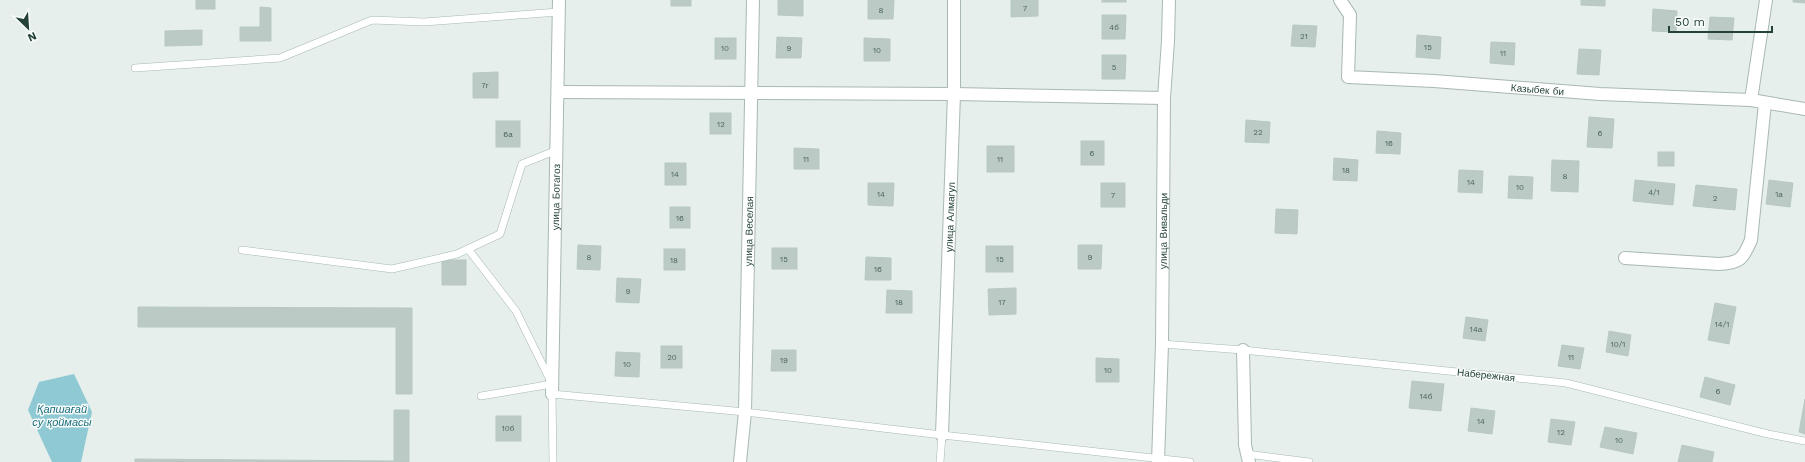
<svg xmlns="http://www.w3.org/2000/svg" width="1805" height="462" font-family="'Work Sans',sans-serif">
<rect width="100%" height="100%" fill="#e6efeb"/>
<path fill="#8ec9d4" d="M74,374l18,38 -11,50h-29l-24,-52 11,-28z"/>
<g fill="#bbcac4" stroke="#b8c9c2">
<rect x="196" y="0" width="19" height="9"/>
<rect x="671" y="0" width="20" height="6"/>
<path d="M778,0h25v16l-25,-1z"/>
<path d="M868,0h26l-1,19h-25z"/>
<path d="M1011,0h27v16l-27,1z"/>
<rect x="1102" y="0" width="24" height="2"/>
<path d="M1581,0h24v6l-24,-1z"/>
<path d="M1793,0h12v3l-12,-1z"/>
<path d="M260,7l11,1v33h-31v-14h20z"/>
<path d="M1653,9l24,2 -1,21 -24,-1z"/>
<path d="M1102,15h24l-1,24h-23z"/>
<path d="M1710,17l24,1 -2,22 -24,-1z"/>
<path d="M1293,25l24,1 -2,21 -24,-1z"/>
<path d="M202,30v15l-37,1v-15z"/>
<path d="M1417,35l24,2 -1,22 -24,-2z"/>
<path d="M777,37l25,1 -1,20h-25z"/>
<rect x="715" y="38" width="21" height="21"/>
<path d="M864,38l26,1v22h-26z"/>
<path d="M1491,42l24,1 -1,22 -24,-2z"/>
<path d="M1579,49l22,1 -2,25 -22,-1z"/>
<path d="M1102,55h24l-1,24h-23z"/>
<path d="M498,72v26h-25v-25z"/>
<rect x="710" y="113" width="21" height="21"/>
<path d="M1589,117l25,2 -2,29 -25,-1z"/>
<path d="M1246,120l24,2 -1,21 -24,-1z"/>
<rect x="496" y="121" width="24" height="26"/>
<path d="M1377,131l24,2 -1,21 -24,-1z"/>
<rect x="1081" y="141" width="23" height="24"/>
<rect x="987" y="146" width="27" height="26"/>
<path d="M794,148l25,1v20h-25z"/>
<rect x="1658" y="152" width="16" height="14"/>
<path d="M1334,158l24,2 -1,21 -24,-1z"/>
<path d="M1552,160l27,1 -1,31 -27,-1z"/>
<rect x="665" y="163" width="21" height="22"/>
<path d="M1459,170l24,1 -1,22 -24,-1z"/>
<path d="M1509,176l24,1 -1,22 -24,-1z"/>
<path d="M1635,180l40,4 -2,21 -40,-4z"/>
<path d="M1769,180l24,3 -3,24 -24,-3z"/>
<path d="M868,183h26l-1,23 -25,-1z"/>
<rect x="1101" y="183" width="24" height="24"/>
<path d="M1696,185l41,4 -2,21 -42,-4z"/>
<rect x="670" y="207" width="20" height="21"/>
<path d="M1276,209l22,1 -1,24 -22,-1z"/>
<path d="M578,245l23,1 -1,24 -23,-1z"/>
<path d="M1078,245h24l-1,24h-23z"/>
<rect x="986" y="246" width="27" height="26"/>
<rect x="772" y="248" width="25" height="21"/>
<rect x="664" y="249" width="21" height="21"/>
<path d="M866,257l25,1v22h-26z"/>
<rect x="442" y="260" width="24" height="25"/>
<path d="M617,278l24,1 -2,24 -23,-1z"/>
<path d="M1016,288v26l-27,1 -1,-26z"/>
<path d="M887,290l25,1v22h-26z"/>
<path d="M1715,303l21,4 -7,37 -21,-4z"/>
<path d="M138,307l274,1v86h-16v-67h-258z"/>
<path d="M1466,317l22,3 -3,21 -22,-3z"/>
<path d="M1609,331l22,4 -3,21 -22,-4z"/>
<path d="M1562,345l22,3 -4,21 -22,-3z"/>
<rect x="661" y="346" width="21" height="22"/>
<path d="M772,350h24v21h-25z"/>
<path d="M616,352l24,1 -1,24 -24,-1z"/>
<path d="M1096,358l23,1v23h-23z"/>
<path d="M1705,377l30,8 -5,20 -30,-8z"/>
<path d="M1412,381l32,3 -3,27 -32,-3z"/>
<path d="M1805,399v35l-6,-2z"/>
<path d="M1471,408l24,3 -3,23 -24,-3z"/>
<path d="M394,410h15v52h-274v-3l259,2z"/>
<rect x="496" y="416" width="25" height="25"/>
<path d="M1551,419l24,3 -4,23 -23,-3z"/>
<path d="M1605,427l32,6 -4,21 -33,-7z"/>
<path d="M1682,445l32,7 -2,10h-34z"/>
</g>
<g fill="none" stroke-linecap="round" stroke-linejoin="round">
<defs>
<g id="lane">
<path d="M135,68l145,-10 92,-38 52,2 135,-10"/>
<path d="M468,249l48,62 36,73 -71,12"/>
<path d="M242,250l150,19 65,-15 43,-20 22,-70 35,-14"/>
<path d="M1162,344l81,6 323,33 202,51 37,7"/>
<path d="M1247,454l62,8"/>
<path d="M553,462l-1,-68 193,18 197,23 248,27"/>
<path d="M940,462l2,-27"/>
</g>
<g id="street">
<path id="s1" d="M1340,0l10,15 -2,62 86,4 166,13 151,6 54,9"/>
<path d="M558,92l396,2 210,4"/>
<path d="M1751,100l15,-100"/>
<path d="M1625,258l94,6c21,-1 24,-5 32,-24l14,-137"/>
<path d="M1243,350l2,95 4,17"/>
<path id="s2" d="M552,394l7,-394"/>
<path id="s3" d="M942,435l12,-341v-94"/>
<path id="s4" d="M740,462l5,-50 8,-412"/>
<path id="s5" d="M1158,462l4,-118 2,-246 4,-57 1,-41"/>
</g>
</defs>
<use href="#lane" stroke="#a8b8b2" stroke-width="8"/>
<use href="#street" stroke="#a8b8b2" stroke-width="14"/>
<use href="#lane" stroke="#fff" stroke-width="7"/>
<use href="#street" stroke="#fff" stroke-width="12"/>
</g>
<g text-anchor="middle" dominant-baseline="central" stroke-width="3" stroke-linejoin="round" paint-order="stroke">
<g font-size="8" fill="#4a645c">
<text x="1025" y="8">7</text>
<text x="881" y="10">8</text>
<text x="1114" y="27">4б</text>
<text x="1304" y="36">21</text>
<text x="1428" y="47">15</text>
<text x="725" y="48">10</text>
<text x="789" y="48">9</text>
<text x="877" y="50">10</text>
<text x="1503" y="53">11</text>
<text x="1114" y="67">5</text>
<text x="485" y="85">7г</text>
<text x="721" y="124">12</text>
<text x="1258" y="132">22</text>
<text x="1600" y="133">6</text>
<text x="508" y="134">6а</text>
<text x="1389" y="143">16</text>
<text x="1092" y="153">6</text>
<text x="806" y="159">11</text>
<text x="1000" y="159">11</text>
<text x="1346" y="170">18</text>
<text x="675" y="174">14</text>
<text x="1565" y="176">8</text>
<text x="1471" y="182">14</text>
<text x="1520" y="187">10</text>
<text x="1654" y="192">4/1</text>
<text x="881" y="194">14</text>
<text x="1779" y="194">1а</text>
<text x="1113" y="195">7</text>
<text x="1715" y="198">2</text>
<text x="680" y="218">16</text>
<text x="589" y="257">8</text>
<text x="1090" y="257">9</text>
<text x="784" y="259">15</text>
<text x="1000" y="259">15</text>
<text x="674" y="260">18</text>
<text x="878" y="269">16</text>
<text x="628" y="291">9</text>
<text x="899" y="302">18</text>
<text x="1002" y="302">17</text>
<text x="1722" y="324">14/1</text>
<text x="1476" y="329">14а</text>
<text x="1618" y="344">10/1</text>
<text x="672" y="357">20</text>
<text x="1571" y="357">11</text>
<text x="784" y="360">19</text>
<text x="627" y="364">10</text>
<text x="1108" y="370">10</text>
<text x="1718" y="391">6</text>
<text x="1426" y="396">14б</text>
<text x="1481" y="421">14</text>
<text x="508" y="428">10б</text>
<text x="1561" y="432">12</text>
<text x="1619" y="440">10</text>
</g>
<g font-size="10" fill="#24423a" stroke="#f7fbf9">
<text stroke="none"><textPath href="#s1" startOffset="270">Казыбек би</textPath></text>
<text stroke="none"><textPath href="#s2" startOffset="197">улица Ботагоз</textPath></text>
<text stroke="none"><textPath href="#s3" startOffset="218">улица Алмагул</textPath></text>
<text stroke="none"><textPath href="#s4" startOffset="231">улица Веселая</textPath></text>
<text stroke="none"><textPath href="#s5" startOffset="231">улица Вивальди</textPath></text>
<text transform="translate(1486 375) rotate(6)">Набережная</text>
</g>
<g font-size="11" font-style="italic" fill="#1c6f80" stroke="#f7fbf9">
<text x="62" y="409">Қапшағай<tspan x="62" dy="13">су қоймасы</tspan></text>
</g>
</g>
<g transform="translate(28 28) rotate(155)" stroke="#f7fbf9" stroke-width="3" paint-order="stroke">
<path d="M0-3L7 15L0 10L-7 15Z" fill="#24423a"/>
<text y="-6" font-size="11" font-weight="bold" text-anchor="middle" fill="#24423a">N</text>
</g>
<path d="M1669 26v6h103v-6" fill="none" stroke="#24423a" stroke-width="2"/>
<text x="1675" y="26" font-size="12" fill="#24423a" stroke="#f7fbf9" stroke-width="3" paint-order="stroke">50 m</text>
</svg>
